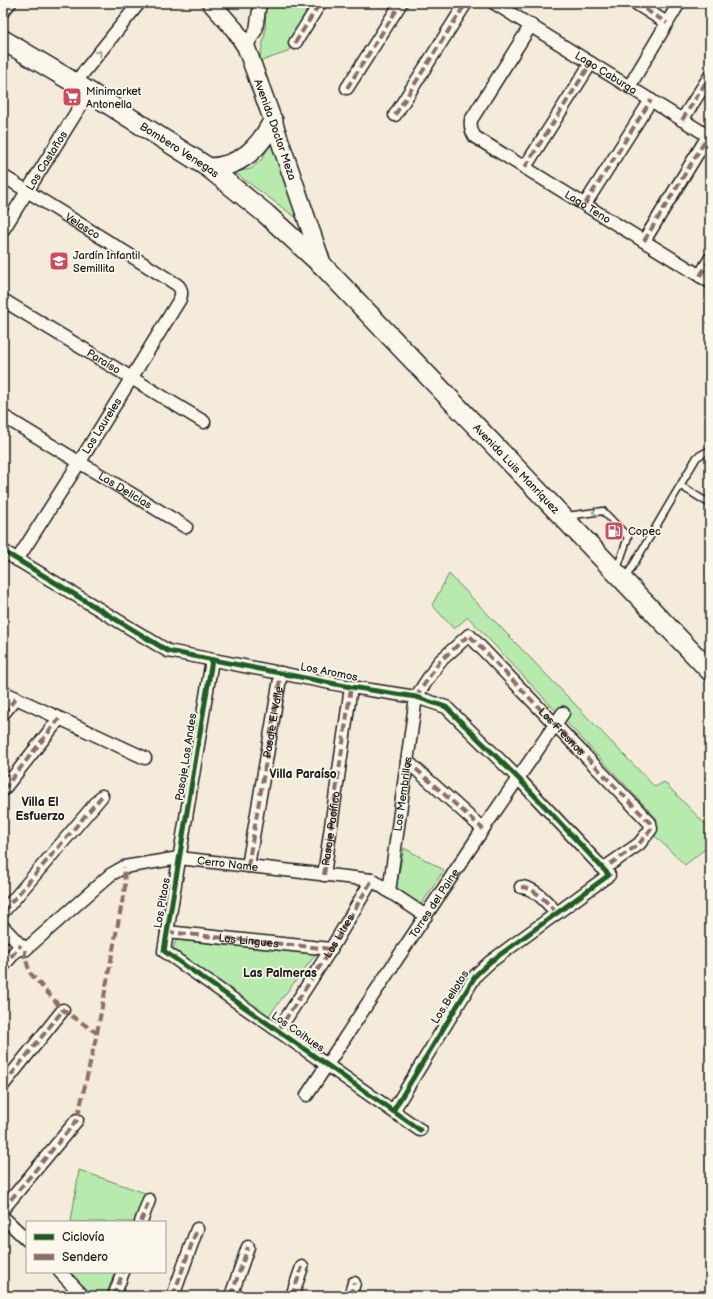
<svg xmlns="http://www.w3.org/2000/svg" width="713" height="1299" font-family="'Balsamiq Sans',sans-serif">
<rect width="100%" height="100%" fill="#f5ebda"/>
<filter id="ink" filterUnits="userSpaceOnUse"><feTurbulence type="fractalNoise" baseFrequency=".025" numOctaves="2"/><feDisplacementMap in="SourceGraphic" scale="8" xChannelSelector="R" yChannelSelector="G"/><feConvolveMatrix kernelMatrix="1 2 1 2 8 2 1 2 1" color-interpolation-filters="sRGB"/></filter>
<g filter="url(#ink)">
<g fill="#b6ebad" stroke="#698464">
<path d="M266,3h52l-31,49 -28,10 6,-29z"/>
<path d="M271,142l27,77 -64,-47 17,-3 11,-10z"/>
<path d="M449,574l206,213 9,-5 46,47v16l-25,20 -31,-30 3,-16 -189,-202 -14,12 -22,-24z"/>
<path d="M404,848l40,22 -23,35 -25,-17z"/>
<path d="M176,940l140,14 -49,64 -89,-61 -5,-8z"/>
<path d="M79,1170l66,23 -11,29h-63z"/>
<path d="M68,1272h47l-9,24h-13z"/>
</g>
<g fill="none" stroke-linecap="round" stroke-linejoin="round">
<defs>
<g id="lane">
<path d="M681,486l29,18"/>
<path d="M567,516l36,-5 25,26 -11,32"/>
<path d="M625,579l72,-122 13,-7"/>
</g>
<g id="street">
<path id="s1" d="M494,3l216,134"/>
<path d="M635,3l32,20"/>
<path d="M3,11l7,-8"/>
<path id="s2" d="M531,25l-60,95c-1,7 0,11 4,17l235,145"/>
<path d="M295,43l25,-40"/>
<path d="M246,47l10,-17 4,-27"/>
<path d="M75,83l64,-80"/>
<path d="M629,87l50,-84"/>
<path d="M347,88l54,-85"/>
<path d="M395,115l71,-112"/>
<path d="M682,120l28,-44"/>
<path d="M525,167l66,-104"/>
<path id="s3" d="M3,176l173,108c6,4 6,9 4,15l-101,164 -62,97"/>
<path d="M585,204l66,-104"/>
<path id="s4" d="M3,230l86,-138"/>
<path d="M644,241l64,-105"/>
<path d="M700,276l10,-17"/>
<path id="s5" d="M3,300l201,122"/>
<path id="s6" d="M3,416l183,111"/>
<path d="M3,551l165,100 183,36 65,10 30,10 72,71 91,97 -119,87 -14,13 -83,136"/>
<path d="M212,660l-48,291 256,179"/>
<path d="M3,692l142,66"/>
<path d="M3,714l13,-16"/>
<path d="M407,761l76,68"/>
<path d="M3,790l56,-71"/>
<path id="s7" d="M248,866l33,-193"/>
<path d="M324,875l27,-188"/>
<path d="M521,887c15,1 26,16 36,26"/>
<path id="s8" d="M389,892l27,-195 23,-35 30,-27 181,188 1,6 -12,15 -36,25"/>
<path d="M3,912l99,-116"/>
<path id="s9" d="M3,927l22,23 85,-75 14,-8 55,-9 193,22 54,36"/>
<path d="M167,932l164,17"/>
<path d="M3,966l18,-21"/>
<path id="s10" d="M278,1031l53,-82 41,-69"/>
<path d="M3,1085l60,-75"/>
<path id="s11" d="M307,1095l176,-266 80,-116"/>
<path d="M3,1209l74,-89"/>
<path d="M3,1217l24,23"/>
<path d="M141,1222l8,-22"/>
<path d="M60,1272l23,24"/>
<path d="M114,1296l9,-24"/>
<path d="M173,1296l24,-67"/>
<path d="M231,1296l17,-49"/>
<path d="M292,1296l10,-29"/>
<path d="M350,1296l4,-13"/>
</g>
<g id="secondary">
<path id="s12" d="M211,3l24,27 11,17 27,74 50,145"/>
</g>
<g id="primary">
<path id="s13" d="M3,40l72,43 134,85 57,46 57,52 387,405"/>
<path d="M209,168c32,-1 51,-21 64,-47"/>
</g>
</defs>
<use href="#lane" stroke="#1c1c1c" stroke-width="9"/>
<use href="#street" stroke="#1c1c1c" stroke-width="15"/>
<use href="#secondary" stroke="#1c1c1c" stroke-width="20"/>
<use href="#primary" stroke="#1c1c1c" stroke-width="22"/>
<use href="#lane" stroke="#fbf7ec" stroke-width="6"/>
<use href="#street" stroke="#fbf7ec" stroke-width="12"/>
<use href="#secondary" stroke="#fbf7ec" stroke-width="17"/>
<use href="#primary" stroke="#fbf7ec" stroke-width="19"/>
<g stroke="#8d6e63" stroke-width="4" stroke-dasharray="8 4" stroke-linecap="butt">
<path d="M635,3l32,20"/>
<path d="M3,11l7,-8"/>
<path d="M295,43l25,-40"/>
<path d="M347,88l54,-85"/>
<path d="M395,115l71,-112"/>
<path d="M682,120l28,-44"/>
<path d="M525,167l66,-104"/>
<path d="M585,204l66,-104"/>
<path d="M644,241l64,-105"/>
<path d="M700,276l10,-17"/>
<path id="s14" d="M416,697l23,-35 30,-27 181,188 1,6 -12,15 -36,25"/>
<path d="M3,714l13,-16"/>
<path d="M407,761l76,68"/>
<path d="M3,790l56,-71"/>
<path d="M248,866l33,-193"/>
<path id="s15" d="M324,875l27,-188"/>
<path d="M521,887c15,1 26,16 36,26"/>
<path d="M3,912l99,-116"/>
<path id="s16" d="M167,932l164,17"/>
<path d="M3,966l18,-21"/>
<path d="M278,1031l53,-82 41,-69"/>
<path d="M97,1033l28,-146 -1,-20"/>
<path d="M3,1085l60,-75"/>
<path d="M3,1209l74,-89 20,-87 -34,-23 -33,-37 -5,-16v-7"/>
<path d="M141,1222l8,-22"/>
<path d="M114,1296l9,-24"/>
<path d="M173,1296l24,-67"/>
<path d="M231,1296l17,-49"/>
<path d="M292,1296l10,-29"/>
<path d="M350,1296l4,-13"/>
</g>
<defs>
<g id="cycleway">
<path d="M3,551l165,100 183,36 65,10 30,10 72,71 91,97 -119,87 -14,13 -83,136"/>
<path d="M212,660l-48,291 256,179"/>
</g>
</defs>
<use href="#cycleway" stroke="#fbf7ec" stroke-width="8"/>
<use href="#cycleway" stroke="#1b5e20" stroke-width="5"/>
</g>
<defs><path id="oneway-chevron" d="M-2-3.5L2.5 0L-2 3.5" fill="none" stroke-width="1.6" stroke-linecap="round" stroke-linejoin="round"/></defs>
<g stroke="#97948e">
<use href="#oneway-chevron" transform="translate(99 53) rotate(-51)"/>
<use href="#oneway-chevron" transform="translate(595 512) rotate(172)"/>
</g>
</g>
<defs>
<symbol id="supermarket-square" viewBox="-11 -11 22 22"><rect x="-9" y="-9" width="18" height="18" rx="4" fill="#d1495b" stroke="#fbf7ec"/><path d="M-6-5.5h2.5l.6 2H6L4.5 2H-2.5L-4.4-4H-6ZM-1.5 3.2a1.3 1.3 0 1 0 .1 0ZM3 3.2a1.3 1.3 0 1 0 .1 0Z" fill="#fff"/></symbol>
<symbol id="school-square" viewBox="-11 -11 22 22"><rect x="-9" y="-9" width="18" height="18" rx="4" fill="#d1495b" stroke="#fbf7ec"/><path d="M0-5L7-2L0 1L-7-2ZM-4 1L0 2.5L4 1V4Q0 6-4 4Z" fill="#fff"/></symbol>
<symbol id="fuel-square" viewBox="-11 -11 22 22"><rect x="-9" y="-9" width="18" height="18" rx="4" fill="#d1495b" stroke="#fbf7ec"/><path d="M-5.5-6h7V0h2V4h1.3V-2.5L3-4.5l.8-.8L6-3V5H2.5V1h-1V6h-7ZM-4.2-4.7v3.2H.2V-4.7Z" fill="#fff"/></symbol>
</defs>
<g fill-rule="evenodd">
<use href="#supermarket-square" x="61" y="86" width="22" height="22"/>
<use href="#school-square" x="48" y="250" width="22" height="22"/>
<use href="#fuel-square" x="603" y="520" width="22" height="22"/>
</g>
<g text-anchor="middle" dominant-baseline="central" stroke-width="3.5" stroke-linejoin="round" paint-order="stroke">
<g font-size="11" fill="#1c1c1c" stroke="#fbf7ec">
<text stroke="none"><textPath href="#s1" startOffset="132">Lago Caburga</textPath></text>
<text stroke="none"><textPath href="#s12" startOffset="144">Avenida Doctor Meza</textPath></text>
<text stroke="none"><textPath href="#s13" startOffset="208">Bombero Venegas</textPath></text>
<text stroke="none"><textPath href="#s4" startOffset="82">Los Castaños</textPath></text>
<text stroke="none"><textPath href="#s2" startOffset="263">Lago Teno</textPath></text>
<text stroke="none"><textPath href="#s3" startOffset="94">Velasco</textPath></text>
<text stroke="none"><textPath href="#s5" startOffset="118">Paraíso</textPath></text>
<text transform="translate(102 426) rotate(-58)">Los Laureles</text>
<text stroke="none"><textPath href="#s13" startOffset="673">Avenida Luis Manríquez</textPath></text>
<text stroke="none"><textPath href="#s6" startOffset="143">Las Delicias</textPath></text>
<text transform="translate(329 672) rotate(11)">Los Aromos</text>
<text stroke="none"><textPath href="#s7" startOffset="146">Pasaje El Valle</textPath></text>
<text stroke="none"><textPath href="#s14" startOffset="216">Los Fresnos</textPath></text>
<text transform="translate(186 757) rotate(-81)">Pasaje Los Andes</text>
<text stroke="none"><textPath href="#s8" startOffset="99">Los Membrillos</textPath></text>
<text stroke="none"><textPath href="#s15" startOffset="47">Pasaje Pacífico</textPath></text>
<text stroke="none"><textPath href="#s9" startOffset="266">Cerro Name</textPath></text>
<text transform="translate(162 903) rotate(-80)">Los Pitaos</text>
<text stroke="none"><textPath href="#s11" startOffset="230">Torres del Paine</textPath></text>
<text stroke="none"><textPath href="#s10" startOffset="113">Los Litres</textPath></text>
<text stroke="none"><textPath href="#s16" startOffset="82">Los Lingues</textPath></text>
<text transform="translate(450 997) rotate(-58)">Los Bellotos</text>
<text transform="translate(298 1032) rotate(35)">Los Coihues</text>
</g>
<g font-size="11" fill="#1c1c1c" stroke="#fbf7ec" text-anchor="start">
<text x="86" y="91">Minimarket<tspan x="86" dy="13">Antonella</tspan></text>
<text x="73" y="255">Jardín Infantil<tspan x="73" dy="13">Semillita</tspan></text>
<text x="628" y="531">Copec</text>
</g>
<g font-size="12" font-weight="bold" fill="#1c1c1c" stroke="#fbf7ec">
<text x="303" y="774">Villa Paraíso</text>
<text x="40" y="802">Villa El<tspan x="40" dy="14">Esfuerzo</tspan></text>
<text x="280" y="973">Las Palmeras</text>
</g>
</g>
<rect width="713" height="1299" fill="none" stroke="#fbf7ec" stroke-width="16"/>
<rect x="8" y="8" width="697" height="1283" fill="none" stroke="#1c1c1c" stroke-width="1.5" filter="url(#ink)"/>
<rect x="26" y="1221" width="140" height="52" fill="#fbf7ec" stroke="#a29f99"/>
<rect x="34" y="1234" width="20" height="6" fill="#1b5e20" stroke="#a29f99"/>
<text x="62" y="1241" font-size="12" fill="#1c1c1c">Ciclovía</text>
<rect x="34" y="1254" width="20" height="6" fill="#8d6e63" stroke="#a29f99"/>
<text x="62" y="1261" font-size="12" fill="#1c1c1c">Sendero</text>
</svg>
